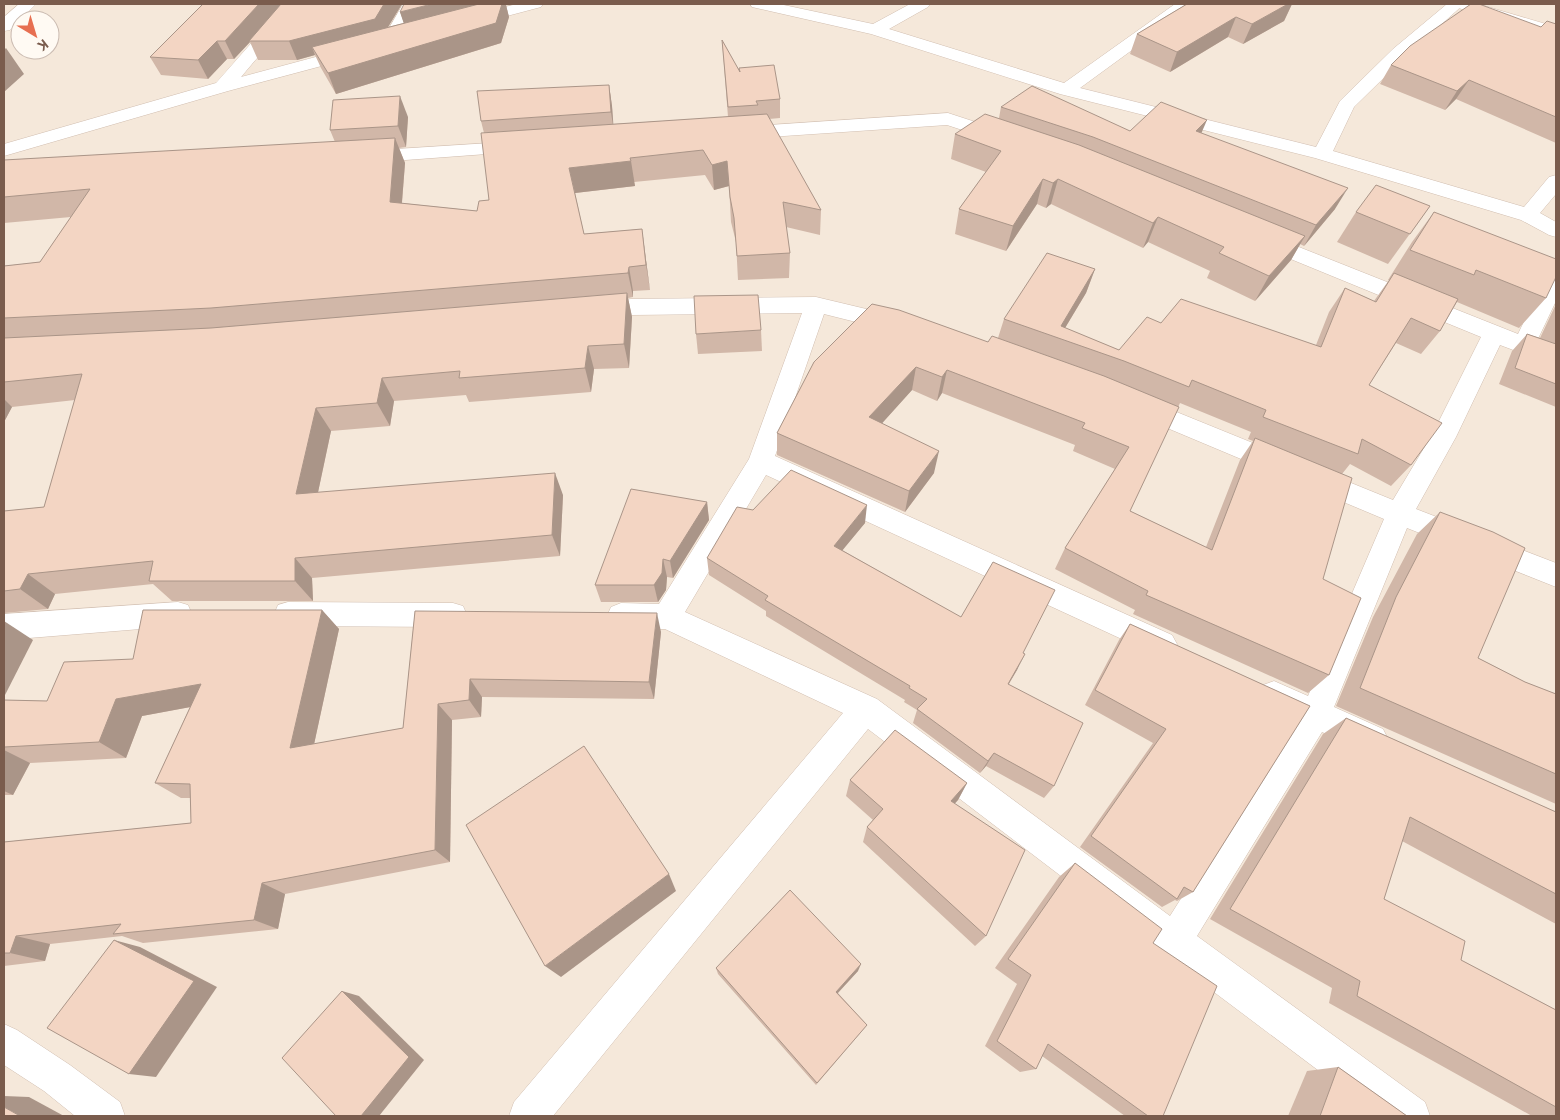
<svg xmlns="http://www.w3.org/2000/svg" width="1560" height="1120" font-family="'DM Sans',sans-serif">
<rect width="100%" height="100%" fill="#fdf6ec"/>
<path fill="#f5e8da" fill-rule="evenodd" d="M4,4h1552v1112h-1552zM20,20h30v30h-30z"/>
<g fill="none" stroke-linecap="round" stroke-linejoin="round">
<defs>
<g id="street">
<path d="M19,4h17l-26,26 -6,1v-14z"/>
<path d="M286,4h17l-62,73 112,-30 6,1 3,4 -3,4 -131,35 -224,65v-12l212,-61z"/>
<path d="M403,4h16l-17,30h9l2,4 -2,4 -22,5 -6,-1 -2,-4z"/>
<path d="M517,4h26l-2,3 -68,18 -6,-1 -2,-4 2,-4z"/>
<path d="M750,4h29l94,20 37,-20h20l-2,3 -39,22 175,54 111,-79h18l-2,3 -111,81 236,59 24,-46 53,-52 54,-45h17l-59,53 -51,50 -21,44 191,56 25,-30 7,-2v19l-16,19 16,9v15l-7,-2 -28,-15 -206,-62 -255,-64 -189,-60 -119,-27z"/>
<path d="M948,113l61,20 2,4 -2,4 -7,2 -55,-18 -208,14 -7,-2 -2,-4 2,-4 7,-2z"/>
<path d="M521,141l7,2 3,4 -3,4 -163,12 -7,-2 -3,-4 3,-4 7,-2z"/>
<path d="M1261,232l257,102 27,-56 3,-5 8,-2v30l-19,40 19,8v17l-56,-21 -44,92 -40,72 140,54v24l-149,-59 -73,179 49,22 5,10 -5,10 -11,5 -50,-22 -125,204 228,166 5,14h-51l-217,-163 -294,-224 -315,387h-44l5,-14 329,-389 -178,-84h-44l-10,-4 -4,-9 4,-9 10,-4 38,1 90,-145 53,-146 -171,2 -39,3 -8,-3 -3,-5 3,-5 47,-6 185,-2 88,21 3,6 -3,6 -8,2 -72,-18 -49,142 397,179 5,9 -5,9 -10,4 -10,-4 -386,-178 -81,137 192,87 293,217 125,-197 -32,-14 -4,-10 4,-10 11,-4 34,15 76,-177 -255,-107 -3,-6 3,-6 9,-3 9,3 246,100 40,-67 48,-96 -227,-93 -3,-5 3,-5z"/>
<path d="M178,602l10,3 4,9 -4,9 -10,3 -174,14v-26z"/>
<path d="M288,602l165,1 10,3 4,9 -4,9 -10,3 -165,-1 -10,-3 -4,-9 4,-9z"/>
<path d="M4,1024l13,6 53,35 50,37 5,14h-50l-31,-25 -40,-26z"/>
</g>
<path id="secondary" d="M1453,4h25l78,23v10l-101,-30z"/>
</defs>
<use href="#street" stroke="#d1beb0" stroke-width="1"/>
<use href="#secondary" stroke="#d6c0b0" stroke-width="1"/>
<use href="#street" fill="#fff" fill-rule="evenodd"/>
<use href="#secondary" fill="#fff" fill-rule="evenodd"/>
</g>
<g fill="#d1b7a8" fill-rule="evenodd">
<path d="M203,4h199l-14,23 16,-4 -4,-11 106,-7 3,12 -8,26 -165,51 -15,-26 -6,-13 -18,5h-39l-8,-18 -16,17h-7l-19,20 -47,-4 -11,-18z"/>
<path d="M1185,4h107l-8,17 -41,23 -15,-7 -58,35 -40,-18 7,-20 48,-29z"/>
<path d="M1556,24v119l-100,-44 -11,11 -65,-26 11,-19 150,-38z"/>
<path d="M722,40l17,31 41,28v19l-11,1 52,91 -1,25 -34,-8 4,26 -1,25 -51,2 -2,-38 -5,-20 -2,-36 -15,4 -9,-15 -71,7 1,4 -60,7 9,41 58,-5 8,61 -17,1v6l-5,1 4,19 -3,51 -35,1 -3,23 -122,10 -3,-7 -72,6 -4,25 -59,5 -13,61 245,3 -3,61 -248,22 1,23h-141l-19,-17 -98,10 -7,15 -44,4v-102l40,-4 31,-107 -63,7 -8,15v-156l36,-4 31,-45 -67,6v-63l331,-18 -5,-12 78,-13 -2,30 -7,1 6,15 -3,40 75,8 12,-11 -5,-67 -3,-12 128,-36 3,21 1,18 115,-7z"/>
<path d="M1001,107l129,24 71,3 134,75 -31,37 -4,-2 -9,16 -36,41 -48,-23 3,-7 -62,-29 -5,6 -92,-44 -5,4 -9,-4 -31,47 -51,-17 4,-25 27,-37 -35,-13 4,-25 44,-16z"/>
<path d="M1430,206l-42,58 -51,-22 19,-30z"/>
<path d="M1434,212l112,86 -27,30 -62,-26 -17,29 -19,23 -25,-11 -27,42 42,80 -20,21 -41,-22 -8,10 -19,105 6,96 -21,18 -175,-79 2,-4 -80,-41 10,-21 50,-79 -42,-18 2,-6 -133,-52 -5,8 -25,-11 -30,33 52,50 -29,39 -128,-57v-22l37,-71 174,-20 10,-4 6,-19 91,-50 -9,24 -21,35 54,22 42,-27 155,22 13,-33 16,-24 29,13 15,-21h-1l24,-38zM1180,403l71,29 -3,7 5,2 -13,19 -34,87 -76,-36z"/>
<path d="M1556,304v103l-57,-23 13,-33 15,-17 13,4z"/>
<path d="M761,330l1,21 -64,3 -2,-20z"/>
<path d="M707,502l2,18 -36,58 -6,-1 -1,13 -8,12h-57l-6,-17z"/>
<path d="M753,510l112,13 -23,27 181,103 -6,17 -8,14 45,102 -10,12 -58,-32 -6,7 -67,-50 4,-13 -13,-8 1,-2 -139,-84v-5l-57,-36 -2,-17z"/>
<path d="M1440,512l38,146 47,24 31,12v110l-220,-98 37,-89 44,-83z"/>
<path d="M322,610l17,19 -25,115 89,-16 12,-117 246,21 -7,67 -172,-2 -1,20 -29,3 -2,142 -165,32 -7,35 -135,14 -21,-7 -72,8 -5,17 -41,5v-124l187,-19 -1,-25h-9l-26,-15 35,-76 -48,9 -16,42 -96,5 -17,32h-9v-95l43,1 86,-42z"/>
<path d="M1130,624l180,82 -117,186 -16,9 -2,-1 -13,7 -82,-60 73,-104 -68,-38 34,-65z"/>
<path d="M1346,718l210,94v112l-154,-83 -18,58 77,61 95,50v106h-24l-203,-113 3,-15 -122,-69 113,-185z"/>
<path d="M850,780l117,3 -9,17 -4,3 32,133 -11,10 -112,-104 4,-15 6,-7 -27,-24z"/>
<path d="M1075,863l78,80 10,173h-38l-83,-60 -6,13 -16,3 -35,-26 32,-62 -22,-16 64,-91z"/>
<path d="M716,968l142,3 -20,22 29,32 -51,60 -98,-111z"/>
<path d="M1338,1067l69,49h-119l19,-45z"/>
</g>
<g fill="#aa9588">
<path d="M259,4h26l-36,37 1,1 -16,17 -9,-18z"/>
<path d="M384,4h18l-20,33 -70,10 3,8 -18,5 -8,-19z"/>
<path d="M432,4h78l-4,1 3,12 -8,26 -165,51 -8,-21 78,-43 -6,-18z"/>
<path d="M1288,4h4l-8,17 -41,23 9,-20z"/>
<path d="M1236,17l-8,20 -58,35 7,-20z"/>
<path d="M217,41l10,18 -19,20 -10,-19z"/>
<path d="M6,48l18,26 -20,18v-42z"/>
<path d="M1469,80l-13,19 -11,11 12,-19z"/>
<path d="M609,85l3,21 2,27 -3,-21z"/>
<path d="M400,96l8,21 -2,30 -8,-21z"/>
<path d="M1207,120l-9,21 -2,-10z"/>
<path d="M395,138l10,25 -5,63 -10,-24z"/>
<path d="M631,161l4,25 -60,7 -6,-25z"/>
<path d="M727,161l2,25 -15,4 -2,-25z"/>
<path d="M1043,179l-6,25 -31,47 7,-25z"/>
<path d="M1058,179l-7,25 -5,4 7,-25z"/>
<path d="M1348,188l-13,21 -31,37 12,-21z"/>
<path d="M1158,217l-10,25 -5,6 10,-25z"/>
<path d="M642,229l3,24 5,37 -4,-25z"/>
<path d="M1305,236l-14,24 -36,41 14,-25z"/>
<path d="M629,267l4,24v6l-5,-24z"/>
<path d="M1095,269l-9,24 -27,45 2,-12z"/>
<path d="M627,293l5,24 -3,51 -5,-24z"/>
<path d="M588,346l6,23 -3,23 -6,-24z"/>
<path d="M916,367l-4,23 -45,50 2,-23z"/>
<path d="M947,370l-5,23 -5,8 5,-24z"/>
<path d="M382,378l12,23 -4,25 -13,-23z"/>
<path d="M4,399l8,8 -8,15z"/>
<path d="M316,408l15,23 -18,85 -17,-22z"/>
<path d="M939,451l-5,22 -29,39 4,-21z"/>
<path d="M555,473l8,22 -3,61 -8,-21z"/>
<path d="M707,502l2,18 -36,58 -3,-17z"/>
<path d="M867,505l-2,18 -33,40 2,-17z"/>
<path d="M295,558l17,20 1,23 -18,-20z"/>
<path d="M663,559l4,18 -1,13 -8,12 -4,-17z"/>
<path d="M28,574l27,20 -7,15 -28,-20z"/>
<path d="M322,610l17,19 -29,134 -20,-15z"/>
<path d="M657,613l4,19 -7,67 -5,-17z"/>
<path d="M4,621l29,19 -29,57z"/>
<path d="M1025,654l-8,16 -17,28 8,-14z"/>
<path d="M470,679l12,18 -1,20 -12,-17z"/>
<path d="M201,684l22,17 -81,15 -16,42 -27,-16 17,-43z"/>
<path d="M438,704l14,16 -2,142 -15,-12z"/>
<path d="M4,750l26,13 -17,32 -9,-4z"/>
<path d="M994,753l-8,13 -6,7 8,-12z"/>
<path d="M967,783l-9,17 -15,17 8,-16z"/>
<path d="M669,874l7,17 -115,86 -16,-11z"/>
<path d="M262,883l23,11 -7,35 -24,-9z"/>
<path d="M16,936l34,8 -5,17 -35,-8z"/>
<path d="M114,940l26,7 77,40 -61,90 -27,-3z"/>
<path d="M861,964l-3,7 -24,26 2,-5z"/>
<path d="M342,991l17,5 65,64 -45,56h-18z"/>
<path d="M4,1096l25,1 35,19h-44l-16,-9z"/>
</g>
<g fill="#f3d5c3" stroke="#aa9588">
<path d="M203,4h56l-34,37h-8l-19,19 -48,-3z"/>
<path d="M281,4h103l-9,15 -86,22h-40z"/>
<path d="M404,4h28l-32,8z"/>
<path d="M479,4h23l-6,19 -168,50 -16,-26z"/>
<path d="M1187,4h101l-36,20 -16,-7 -59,35 -40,-18z"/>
<path d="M1471,4h8l62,23 6,-6 9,3v93l-87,-37 -12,11 -66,-26 19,-19z"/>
<path d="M722,40l18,32 -1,-4 35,-3 6,34 -24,2 2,4 -30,2z"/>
<path d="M609,85l2,27 -130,9 -4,-30z"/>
<path d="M1032,86l98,45 31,-29 46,18 -11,11 152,57 -32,37 -223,-88 -92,-30z"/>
<path d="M400,96l-2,30 -68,4 3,-30z"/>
<path d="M767,114l54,96 -38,-8 7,51 -53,3 -3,-38 -4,-21 -3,-36 -15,4 -9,-15 -73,8 1,3 -62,7 15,66 58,-5 4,36 -17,2 -1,6 -417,35 -207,10v-52l36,-4 50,-73 -86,8v-37l391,-22 -5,64 87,9 2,-10 10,-1 -8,-67z"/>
<path d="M985,114l94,31 226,91 -36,40 -50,-23 5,-6 -66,-30 -5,6 -95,-44 -5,4 -10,-4 -30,47 -54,-17 42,-58 -46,-17z"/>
<path d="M1376,185l54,21 -20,28 -54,-22z"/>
<path d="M1434,212l122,47v18l-10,21 -70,-28 -2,5 -64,-25z"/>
<path d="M1047,253l48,16 -34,57 58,24 28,-33 14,6 20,-24 140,48 24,-59 31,14 18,-29 64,26 -18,32 -29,-13 -42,67 73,38 -31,42 -49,-26 -4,15 -95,-37 3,-7 -74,-30 -3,7 -65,-26 -120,-42z"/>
<path d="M627,293l-3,51 -36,2 -3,22 -126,10 1,-7 -78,7 -5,25 -61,5 -20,86 259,-21 -3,62 -257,23v23h-146l4,-20 -125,13 -8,15 -16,2v-80l40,-4 38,-133 -78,8v-44l207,-10z"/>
<path d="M758,295l3,35 -65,4 -2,-38z"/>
<path d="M872,304l27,6 89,32 4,-6 112,40 75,31 -49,104 82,39 43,-112 97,40 -29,101 38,19 -32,77 -183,-80 2,-4 -83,-43 64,-101 -47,-19 3,-5 -138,-53 -5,7 -26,-10 -47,50 70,34 -30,40 -132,-58 37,-71z"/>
<path d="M1527,334l29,10v40l-41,-16z"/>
<path d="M791,470l76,35 -33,41 127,71 32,-55 62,28 -32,63 2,1 -17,30 75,39 -29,63 -60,-33 -6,8 -71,-52 10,-10 -18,-11 1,-2 -145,-86 3,-4 -61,-38 30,-51 16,3z"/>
<path d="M631,489l76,13 -37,59 -7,-2 -1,14 -8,12h-59z"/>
<path d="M1440,512l53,20 32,16 -47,110 47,24 31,12v80l-196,-86 36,-91z"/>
<path d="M143,610h179l-32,138 113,-20 12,-117 242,2 -8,69 -179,-3 -1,21 -31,4 -3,146 -173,33 -8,37 -141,14 8,-10 -105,12 -6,17h-6v-111l187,-19 -1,-39 -35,-1 46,-99 -85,15 -17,43 -95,5v-47l43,1 17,-39 69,-3z"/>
<path d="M1130,624l180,82 -117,186 -9,-5 -7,12 -86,-63 75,-107 -71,-39z"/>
<path d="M1346,718l210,94v82l-146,-77 -26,82 81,42 -4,19 95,50v97l-199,-111 3,-15 -130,-72z"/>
<path d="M895,730l72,53 -16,18 74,49 -39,86 -119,-109 16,-18 -33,-29z"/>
<path d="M584,746l85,128 -124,92 -79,-141z"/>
<path d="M1075,863l87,66 -9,14 64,43 -54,130h-15l-100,-72 -12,25 -39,-28 34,-66 -23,-16z"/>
<path d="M790,890l71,74 -25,28 31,33 -50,58 -101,-115z"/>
<path d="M114,940l80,41 -65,93 -82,-46z"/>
<path d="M342,991l67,66 -48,59h-25l-54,-58z"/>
<path d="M1338,1067l69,49h-87z"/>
<path d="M4,1107l16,9h-16z"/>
</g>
<rect width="1560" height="1120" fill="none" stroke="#7a5c4d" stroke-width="10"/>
<g transform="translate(35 35) rotate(142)"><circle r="24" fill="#fffaf3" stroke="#cabbb1"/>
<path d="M0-4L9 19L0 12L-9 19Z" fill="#e76f51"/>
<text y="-8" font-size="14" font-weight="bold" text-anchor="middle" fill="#7a5c4d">K</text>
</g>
</svg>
